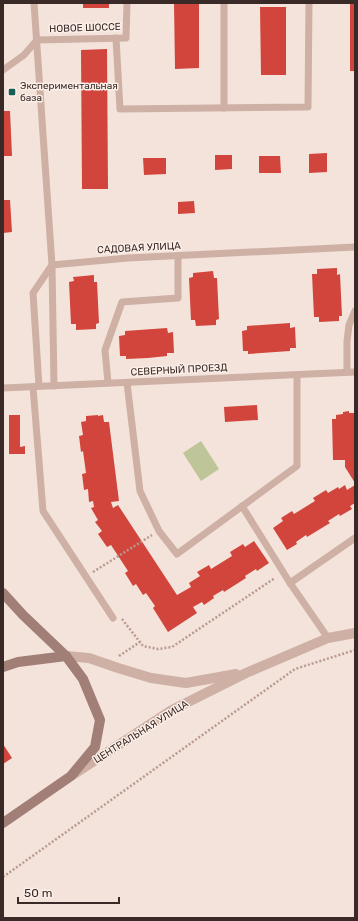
<svg xmlns="http://www.w3.org/2000/svg" width="358" height="921" font-family="Rubik,sans-serif">
<rect width="100%" height="100%" fill="#f4e3db"/>
<path fill="#bec599" d="M201,441l18,28 -18,12 -18,-28z"/>
<g fill="#d1453c">
<rect x="83" y="3" width="26" height="5"/>
<path d="M174,3h25v65l-24,1z"/>
<rect x="350" y="3" width="5" height="68"/>
<path d="M260,7h26v68h-25z"/>
<path d="M107,49l1,140h-26l-1,-139z"/>
<path d="M3,111h7l2,45h-9z"/>
<path d="M327,153v19l-18,1v-19z"/>
<path d="M215,155h17v14l-17,1z"/>
<path d="M259,156h21l1,17h-22z"/>
<path d="M143,158h23v16l-22,1z"/>
<path d="M3,200h7l2,32 -9,1z"/>
<path d="M194,201l1,12 -17,1v-12z"/>
<path d="M337,268v7l3,-1 2,42h-3v5l-20,1v-5h-5l-2,-43h5v-5z"/>
<path d="M213,271l1,7h3l2,41 -3,1v5l-20,1 -1,-6h-4l-2,-42 4,-1v-4z"/>
<path d="M94,275v7h3l2,41 -3,1v5l-20,1v-6h-5l-2,-42 5,-1 -1,-4z"/>
<path d="M290,323v5l5,-1 1,21h-6v3l-42,3v-3h-5l-1,-20 5,-1v-4z"/>
<path d="M167,328l1,5 5,-1 1,21h-7v3l-19,2 -22,1v-3h-6l-1,-20 6,-1v-4z"/>
<path d="M257,405l1,15 -33,2 -1,-15z"/>
<path d="M349,411v2h6v70l-10,-16v-7h-12l-1,-41h4v-4l7,-1v-2z"/>
<path d="M9,415h11v32l5,-1v8h-16z"/>
<path d="M98,415v1l5,-1 1,7h5l10,79 -8,1 2,6 5,-3 59,90 14,-8 -2,-4 11,-7 -3,-4 12,-7 2,4 21,-13 -2,-4 13,-8 2,3 9,-6 15,22 -12,8 -1,-2 -11,7 1,2 -22,14 -1,-2 -10,6 1,2 -10,7 -2,-3 -9,5 4,6 -29,19 -15,-24 2,-2 -9,-13 -3,2 -7,-11 -3,2 -8,-13 3,-2 -17,-26 -4,2 -9,-13 4,-3 -7,-9 3,-2 -7,-12 3,-1 -1,-6 -4,1 -1,-13 -4,1 -2,-16 4,-1 -3,-22 -2,1 -2,-16 4,-1 -2,-13 5,-1v-5z"/>
<path d="M345,485l2,5 8,-5v18l-5,3 2,3 -12,7 -1,-2 -11,7 2,2 -23,14 -1,-2 -10,7 1,2 -10,6 -14,-22 10,-7 -2,-3 11,-7 2,3 21,-13 -2,-3 13,-8 2,3 10,-6 1,2z"/>
<path d="M3,744l9,14 -9,6z"/>
</g>
<g fill="none" stroke-linecap="round" stroke-linejoin="round">
<g stroke="#b99a8f" stroke-width="2.5" stroke-dasharray="2 2" stroke-linecap="butt">
<path d="M93,572l59,-37"/>
<path d="M122,619l21,27 15,3 14,-2 103,-69"/>
<path d="M119,656l21,-14"/>
<path d="M3,877l292,-208 60,-19"/>
</g>
<g stroke="#ceb0a5" stroke-width="7">
<path d="M34,3l18,262 2,121"/>
<path d="M116,38l4,71 188,-2 1,-104"/>
<path d="M3,70l21,-15 13,-15 89,-2 1,-35"/>
<path d="M224,108v-105"/>
<path d="M347,372v-31l2,-16 6,-14"/>
<path d="M108,383l-3,-33 17,-48 56,-4v-42"/>
<path d="M127,383l13,108 19,40 18,23 120,-88v-91"/>
<path d="M39,386l-6,-93 19,-28 76,-7 227,-11"/>
<path d="M33,387l10,124 70,107"/>
<path d="M3,388l352,-16"/>
<path d="M242,506l48,77 38,55"/>
<path d="M290,583l65,-45"/>
</g>
<g stroke="#ceb0a5" stroke-width="10">
<path d="M66,656l23,2 29,10 33,10 35,5 50,-9"/>
<path d="M74,774l98,-64 74,-37 82,-35 27,-5"/>
</g>
<g stroke="#a17e76" stroke-width="10">
<path d="M3,593l20,22 43,41 17,23 17,41 -5,27 -24,29 -68,47"/>
<path d="M3,667l15,-5 48,-6"/>
</g>
</g>
<rect fill="#195e56" stroke="#fbefe8" stroke-width="1.5" x="8" y="88" width="8" height="8" rx="2"/>
<g text-anchor="middle" dominant-baseline="central" stroke-width="3" stroke-linejoin="round" paint-order="stroke">
<g font-size="10" fill="#392927" stroke="#fbefe8">
<text transform="translate(85 28) rotate(-2)">НОВОЕ ШОССЕ</text>
<text transform="translate(139 248) rotate(-3)">САДОВАЯ УЛИЦА</text>
<text transform="translate(179 370) rotate(-3)">СЕВЕРНЫЙ ПРОЕЗД</text>
<text transform="translate(141 732) rotate(-32)">ЦЕНТРАЛЬНАЯ УЛИЦА</text>
</g>
<g font-size="10" fill="#392927" stroke="#fbefe8" text-anchor="start">
<text x="20" y="86">Экспериментальная<tspan x="20" dy="12">база</tspan></text>
</g>
</g>
<rect width="358" height="921" fill="none" stroke="#392927" stroke-width="8"/>
<path d="M18 897v6h101v-6" fill="none" stroke="#392927" stroke-width="2"/>
<text x="24" y="897" font-size="12" fill="#392927" stroke="#fbefe8" stroke-width="3" paint-order="stroke">50 m</text>
</svg>
